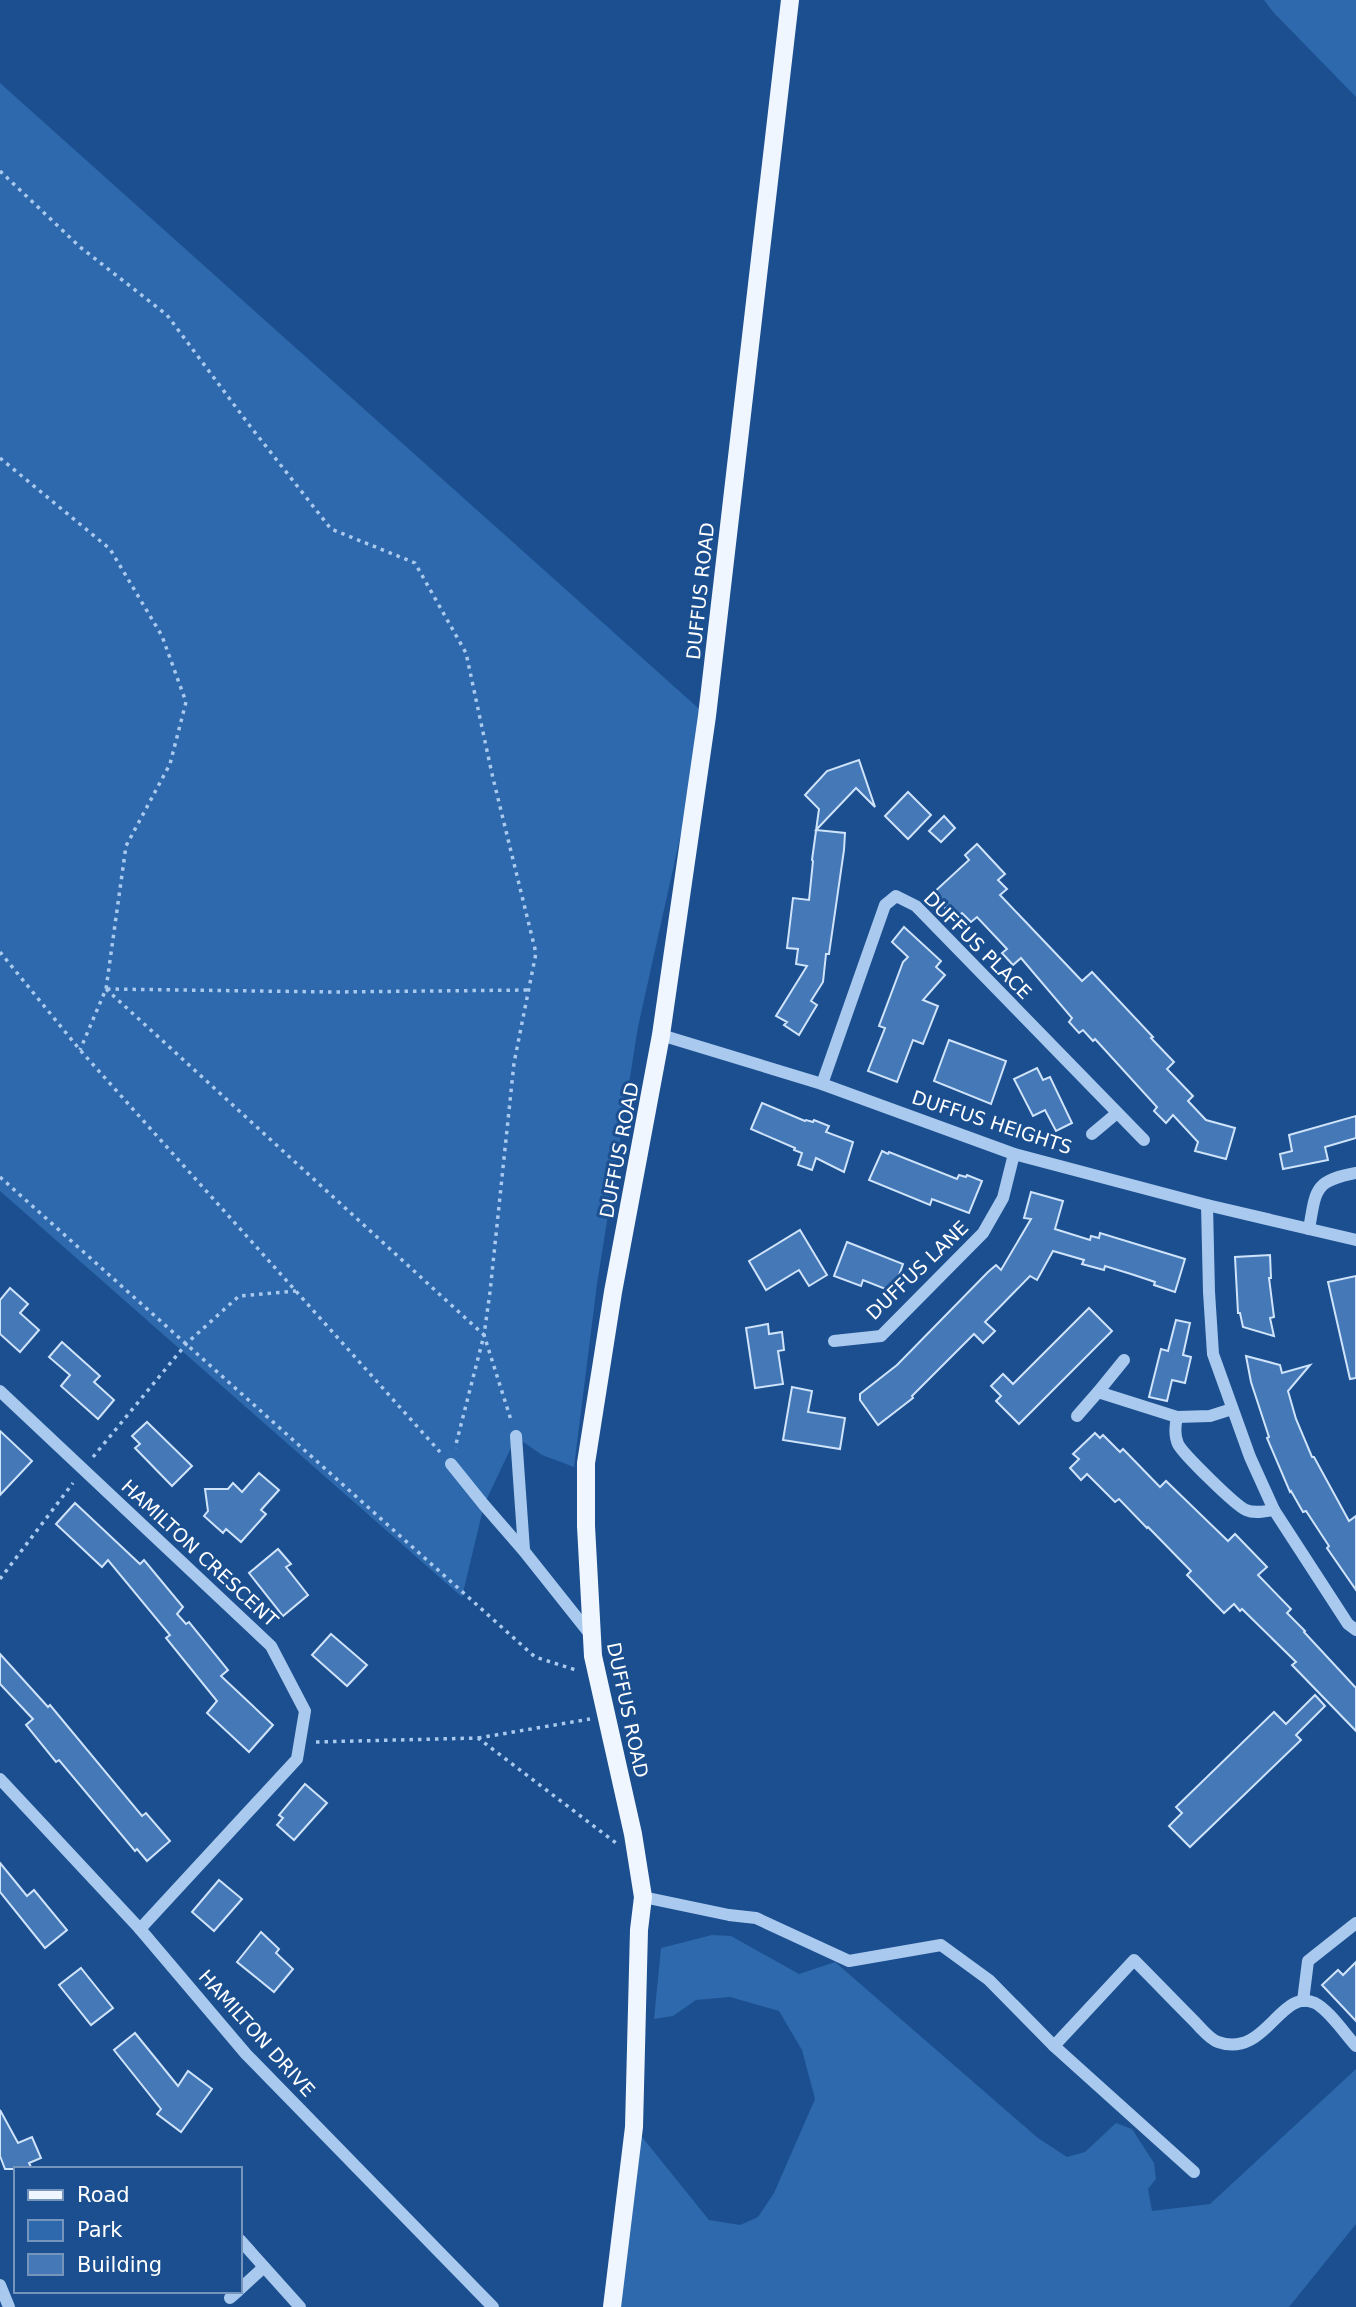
<svg xmlns="http://www.w3.org/2000/svg" width="1356" height="2307" font-family="'DejaVu Sans',sans-serif">
<rect width="100%" height="100%" fill="#1b4f8f"/>
<g fill="#2e69ad">
<path d="M1264,0h92v97l-82,-84z"/>
<path d="M0,83l707,633 -69,311 -41,257 -23,183 -32,-12 -26,-18 -32,68 -22,92 -462,-406z"/>
<path d="M712,1935l19,1 68,38 36,-12 203,176 29,19 18,-5 31,-29 16,6 22,34 2,16 -8,10 4,22 58,-7 146,-135v155l-67,83h-677l22,-180 75,93 31,5 18,-8 16,-24 41,-94 -13,-49 -23,-39 -49,-14 -34,3 -23,16 -19,3 7,-71z"/>
</g>
<g fill="#4478b7" stroke="#cfe3fa" stroke-width="2">
<path d="M859,760l16,47 -19,-19 -40,42 29,3 -1,17 -15,104h-3l-3,28 -12,19 6,4 -18,30 -15,-10 3,-3 -11,-6 31,-50 -11,-2 2,-15 -11,-1 6,-50 16,2 4,-39 -1,-1 7,-51 -14,-14 22,-24z"/>
<path d="M908,792l23,23 -23,24 -23,-23z"/>
<path d="M944,816l11,12 -14,14 -12,-11z"/>
<path d="M977,844l28,30 -7,6 9,9 -7,6 82,86 10,-9 61,65 -2,1 23,24 -7,7 26,27 -5,5 18,19 29,8 -9,31 -31,-8 3,-9 -25,-27 -7,8 -12,-12 3,-4 -62,-68 -2,2 -10,-11 -4,3 -10,-11 3,-4 -51,-60 -8,7 -11,-12 5,-4 -30,-32 -6,5 -9,-9 -7,6 -23,-25 37,-34 -4,-5z"/>
<path d="M904,927l37,34 -5,6 9,8 -22,25 15,6 -15,38 -10,-4 -16,42 -29,-11 17,-43 -6,-2 24,-64 5,-5 -16,-15z"/>
<path d="M949,1040l57,21 -15,43 -57,-23z"/>
<path d="M1037,1068l6,12 7,-3 22,46 -16,8 -11,-21 -12,6 -19,-37z"/>
<path d="M762,1103l43,18 1,-1 7,2 1,-2 15,6 -3,6 27,10 -9,30 -28,-14 -4,12 -14,-5 4,-12 -8,-3 1,-2 -44,-19z"/>
<path d="M1356,1116v22l-31,9 3,13 -45,9 -3,-15 12,-3 -3,-16z"/>
<path d="M882,1151l6,3 1,-2 68,27 2,-4 7,2 1,-2 15,6 -13,32 -37,-14 -2,6 -61,-25z"/>
<path d="M1031,1192l32,9 -8,28 35,11 1,-4 8,2 1,-5 85,26 -10,33 -21,-7 1,-3 -24,-8 -26,-8 -1,4 -22,-6 2,-4 -31,-9 -16,29 -7,-4 -45,46 10,9 -12,12 -9,-9 -62,62 1,2 -35,27 -18,-25v-6l37,-29 91,-93 8,-7 5,5 30,-51 -7,-1z"/>
<path d="M800,1230l27,45 -18,11 -10,-16 -33,20 -17,-29z"/>
<path d="M847,1242l56,22 -10,28 -30,-12 -2,6 -27,-10z"/>
<path d="M1270,1255l1,23h-2l5,39 -4,1 4,18 -31,-9 -3,-14h-2l-3,-56z"/>
<path d="M1356,1276v102l-6,1 -22,-97z"/>
<path d="M10,1288l18,16 -8,9 19,17 -19,22 -20,-18v-34z"/>
<path d="M1089,1308l23,23 -93,93 -23,-23 5,-5 -10,-10 12,-12 10,10z"/>
<path d="M1176,1320l14,3 -7,32 8,2 -6,26 -13,-3 -5,21 -18,-4 12,-48 7,2z"/>
<path d="M768,1324l1,10 13,-2 2,18 -6,1 5,33 -28,4 -9,-60z"/>
<path d="M62,1342l38,34 -6,6 20,18 -16,19 -37,-33 9,-11 -21,-18z"/>
<path d="M1246,1356l34,9 2,8 28,-8 -22,26 8,28 16,38h2l35,64 7,-5v74l-29,-42 2,-2 -23,-35 -3,1 -12,-21 -1,1 -23,-54 2,-1 -18,-55z"/>
<path d="M792,1387l20,4 -4,21 37,6 -5,31 -57,-9z"/>
<path d="M147,1422l45,44 -20,20 -37,-38 5,-4 -8,-8z"/>
<path d="M0,1431l32,30 -32,34z"/>
<path d="M1095,1433l5,5 3,-3 17,17 3,-3 37,38 6,-6 62,60 7,-7 32,33 -9,8 33,34 -4,4 18,18 -1,1 52,56v43l-64,-66 4,-3 -54,-53 -2,2 -6,-7 -10,9 -37,-38 4,-4 -43,-44 -1,1 -28,-29 -4,3 -28,-28 -6,6 -11,-12 9,-9 -6,-5z"/>
<path d="M259,1473l20,17 -18,20 5,4 -25,28 -15,-13 -3,4 -19,-17 4,-5 -3,-22h23l5,-6 9,9z"/>
<path d="M75,1503l65,61 4,-4 39,47 -6,7 9,10 3,-2 39,48 -7,6 52,49 -24,27 -42,-39 10,-12 -51,-63 4,-3 -62,-75 -6,7 -46,-43z"/>
<path d="M278,1549l13,15 -5,3 22,28 -25,21 -34,-43z"/>
<path d="M331,1634l36,31 -20,21 -35,-31z"/>
<path d="M0,1654l48,53 2,-2 92,111 4,-3 24,28 -23,20 -10,-12 -2,2 -76,-91 -3,2 -30,-37 7,-6 -33,-35z"/>
<path d="M1315,1695l10,11 -29,29 5,5 -111,107 -21,-21 13,-13 -6,-6 98,-95 12,12z"/>
<path d="M305,1784l22,19 -33,37 -17,-15 6,-7 -4,-3z"/>
<path d="M0,1863l27,33 7,-6 33,40 -22,18 -45,-56z"/>
<path d="M219,1880l23,19 -28,32 -22,-19z"/>
<path d="M261,1932l18,17 -3,4 17,16 -19,23 -37,-30z"/>
<path d="M1356,1962v59l-34,-36 16,-15 5,5z"/>
<path d="M81,1968l32,40 -22,17 -32,-40z"/>
<path d="M135,2033l43,53 10,-15 24,18 -31,43 -24,-18 4,-5 -47,-59z"/>
<path d="M0,2110l18,33 14,-6 9,21 -12,5 3,6h-27l-5,-13z"/>
</g>
<g fill="none" stroke-linecap="round" stroke-linejoin="round">
<g stroke="#a9c9ee" stroke-width="3.5" stroke-dasharray="3.5 5" stroke-linecap="butt">
<path d="M0,171l80,76 87,68 83,111 81,103 84,34 51,90 26,121 44,179 -22,110 -24,229 -6,43 27,85"/>
<path d="M0,458l110,91 52,87 24,66 -16,62 -44,82 -20,143 -26,61"/>
<path d="M0,952l80,98 360,402"/>
<path d="M106,989l378,346 -29,113"/>
<path d="M107,989l226,3 196,-2"/>
<path d="M0,1177l535,480 41,13"/>
<path d="M93,1457l94,-114 52,-47 57,-5"/>
<path d="M0,1579l73,-96"/>
<path d="M478,1738l112,-19"/>
<path d="M316,1742l162,-4 138,105"/>
</g>
<g stroke="#a9c9ee" stroke-width="12">
<path d="M661,1035l161,49 192,70 193,51 149,35"/>
<path d="M822,1084l63,-179 11,-9 20,10 228,234"/>
<path d="M1092,1134l25,-21"/>
<path d="M1207,1205l2,87 4,62 37,103 24,53 74,114 8,6"/>
<path d="M1309,1229c7,-40 5,-48 47,-56"/>
<path d="M834,1341l47,-5 102,-103 20,-35 11,-44"/>
<path d="M1124,1360l-26,32 79,25 33,-1 22,-7"/>
<path d="M0,1391l271,255 34,65 -8,48 -157,170"/>
<path d="M1077,1416l21,-24"/>
<path d="M1177,1417c-2,9 -3,18 1,27 5,10 58,62 68,66 9,4 19,1 28,0"/>
<path d="M516,1436l8,114"/>
<path d="M451,1464l33,41 40,46 66,83"/>
<path d="M0,1779l140,150 106,125 247,253"/>
<path d="M643,1897l86,18 27,3 93,43 92,-16 48,35 65,66 80,-86c20,20 40,41 60,61 7,7 15,18 24,21 48,17 62,-55 97,-39 14,7 30,31 41,43"/>
<path d="M1303,2001l5,-40 48,-38"/>
<path d="M1054,2046l140,126"/>
<path d="M240,2240l60,67"/>
<path d="M0,2285l9,22"/>
<path d="M240,2289l24,-22"/>
<path d="M230,2298l8,-7"/>
</g>
<path stroke="#f0f6ff" stroke-width="18" d="M612,2307l22,-180 5,-197 4,-33 -10,-63 -40,-178 -7,-130v-63l27,-171 48,-257 46,-319 83,-716"/>
</g>
<g text-anchor="middle" dominant-baseline="central" stroke-width="6" stroke-linejoin="round" paint-order="stroke">
<g font-size="19" fill="#fff" stroke="#1b4f8f">
<text transform="translate(700 591) rotate(-84)">DUFFUS ROAD</text>
<text transform="translate(978 945) rotate(45)">DUFFUS PLACE</text>
<text transform="translate(992 1122) rotate(18)">DUFFUS HEIGHTS</text>
<text transform="translate(619 1150) rotate(-79)">DUFFUS ROAD</text>
<text transform="translate(917 1270) rotate(-44)">DUFFUS LANE</text>
<text transform="translate(200 1553) rotate(43)">HAMILTON CRESCENT</text>
<text transform="translate(628 1710) rotate(78)">DUFFUS ROAD</text>
<text transform="translate(257 2033) rotate(48)">HAMILTON DRIVE</text>
</g>
</g>
<rect x="14" y="2167" width="228" height="126" fill="#1b4f8f" stroke="#7695bc" stroke-width="2"/>
<rect x="28" y="2190" width="35" height="10" fill="#f0f6ff" stroke="#7695bc" stroke-width="2"/>
<text x="77" y="2202" font-size="21" fill="#ffffff">Road</text>
<rect x="28" y="2220" width="35" height="21" fill="#2e69ad" stroke="#7695bc" stroke-width="2"/>
<text x="77" y="2237" font-size="21" fill="#ffffff">Park</text>
<rect x="28" y="2254" width="35" height="21" fill="#4478b7" stroke="#7695bc" stroke-width="2"/>
<text x="77" y="2272" font-size="21" fill="#ffffff">Building</text>
</svg>
